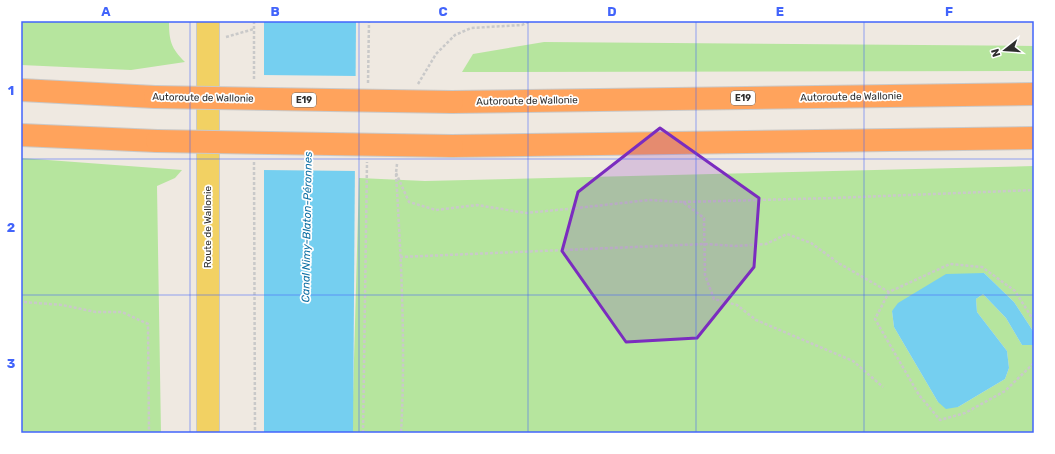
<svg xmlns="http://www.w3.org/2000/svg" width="1055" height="454" font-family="Rubik,sans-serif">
<rect width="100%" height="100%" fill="#efe9e1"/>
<g fill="#b6e59e" fill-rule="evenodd">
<path d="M21,21h148c0,20 2,27 16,41l-54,8 -110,-5z"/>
<path d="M544,42l490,4v25l-572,1 11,-18z"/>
<path d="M21,158l161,12 -7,8 -18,8 4,247h-140z"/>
<path d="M1034,166v267h-682l7,-255 66,3zM984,273l30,29 19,29 -11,14 -16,-27 -23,-24 -7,5 1,13 30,39 2,17 -4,11 -47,28 -20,-5 -44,-75 -2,-16z"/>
</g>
<g fill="#75cff0">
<path d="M264,21h92l-3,412h-89z"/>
<path d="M984,273l30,29 19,29v14h-11l-16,-27 -23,-24 -7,5 1,13 30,39 2,17 -4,11 -47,28 -12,2 -8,-7 -44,-75 -2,-16 6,-8 48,-29z"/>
</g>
<path fill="#efe9e1" d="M262,75l95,1 -1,95 -94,-1z"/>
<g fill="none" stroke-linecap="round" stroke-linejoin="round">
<defs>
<path id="major" d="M208,21v412"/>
<g id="highway">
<path d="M21,90l134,7"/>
<path d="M452,102l582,-8"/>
<path d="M21,135l136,6"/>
<path d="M452,146l582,-8"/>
</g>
</defs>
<use href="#major" stroke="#c9c9c9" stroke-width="24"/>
<use href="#highway" stroke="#c9c9c9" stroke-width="24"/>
<g stroke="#c9c9c9" stroke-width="2.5" stroke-dasharray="3 2" stroke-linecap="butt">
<path d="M254,21v60"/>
<path d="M226,37l28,-8"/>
<path d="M368,83l1,-62"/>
<path d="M418,84l18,-30 19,-19 16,-7 51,-3 8,-4"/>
<path d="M254,162l1,271"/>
<path d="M397,164l-1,9c5,86 10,174 5,260"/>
<path d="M396,173l13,29 27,8 41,-5 49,8 51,-5 72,-8 34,2 21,16 1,57 9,24 23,6 19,15 97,41 30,26"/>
<path d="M683,202l150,-4 201,-8"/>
<path d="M400,257l305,-13 30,2 31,-2 21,-10 24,9 29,21 49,28"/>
<path d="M24,302l38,3 34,7h26l26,12 1,109"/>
<path d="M1034,321l-19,-30 -33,-24 -32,-3 -61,28 -14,27 44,76 21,25 25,-7 40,-22 29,-28"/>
<path d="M363,433l4,-271"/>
</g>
<use href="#major" stroke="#f2d163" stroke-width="22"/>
<use href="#highway" stroke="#ffa35c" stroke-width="22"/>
<defs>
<g id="highway-bridge">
<path d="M155,97l297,5"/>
<path d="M157,141l295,5"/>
</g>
</defs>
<use href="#highway-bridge" stroke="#c9c9c9" stroke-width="24" stroke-linecap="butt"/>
<use href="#highway-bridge" stroke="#ffa35c" stroke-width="22"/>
</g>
<path fill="#7b2cbf" fill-opacity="0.2" stroke="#7b2cbf" stroke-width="3" stroke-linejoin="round" d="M660,128l99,70 -5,69 -57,71 -71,4 -64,-91 16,-59z"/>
<path fill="none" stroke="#4264fb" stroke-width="1" stroke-opacity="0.55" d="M190,21v412M359,21v412M528,21v412M696,21v412M864,21v412M21,159h1013M21,295h1013"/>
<g text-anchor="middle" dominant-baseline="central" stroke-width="3.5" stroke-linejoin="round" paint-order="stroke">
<g fill="#fff" stroke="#6d6d6d" stroke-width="1">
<rect x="731" y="91" width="24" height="14" rx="3"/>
<rect x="292" y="93" width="24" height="14" rx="3"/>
</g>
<g font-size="9" font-weight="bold" fill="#2e2e2e">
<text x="743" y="98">E19</text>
<text x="304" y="100">E19</text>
</g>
<g font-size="10" fill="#2e2e2e" stroke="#fff">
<text transform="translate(851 97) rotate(-1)">Autoroute de Wallonie</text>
<text transform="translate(203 98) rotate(1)">Autoroute de Wallonie</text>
<text transform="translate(527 101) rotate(-1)">Autoroute de Wallonie</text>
<text transform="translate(208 227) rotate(-90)">Route de Wallonie</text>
</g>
<g font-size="11" font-style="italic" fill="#0d6fa3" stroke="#fff">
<text transform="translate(307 227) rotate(-89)">Canal Nimy-Blaton-Péronnes</text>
</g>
</g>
<rect width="1055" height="454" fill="none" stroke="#ffffff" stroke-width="44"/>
<g transform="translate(1005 50) rotate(253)" stroke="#ffffff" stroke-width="3" paint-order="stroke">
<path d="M0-3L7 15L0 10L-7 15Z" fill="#2e2e2e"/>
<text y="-6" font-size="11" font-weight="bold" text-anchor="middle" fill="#2e2e2e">N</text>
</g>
<rect x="22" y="22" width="1011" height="410" fill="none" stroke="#4264fb" stroke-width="1.5"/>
<g font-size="13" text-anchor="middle" font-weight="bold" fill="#4264fb">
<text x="106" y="16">A</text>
<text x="275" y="16">B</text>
<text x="443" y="16">C</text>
<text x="612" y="16">D</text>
<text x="780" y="16">E</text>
<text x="949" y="16">F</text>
<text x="11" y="95">1</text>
<text x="11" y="232">2</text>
<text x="11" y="368">3</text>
</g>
</svg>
